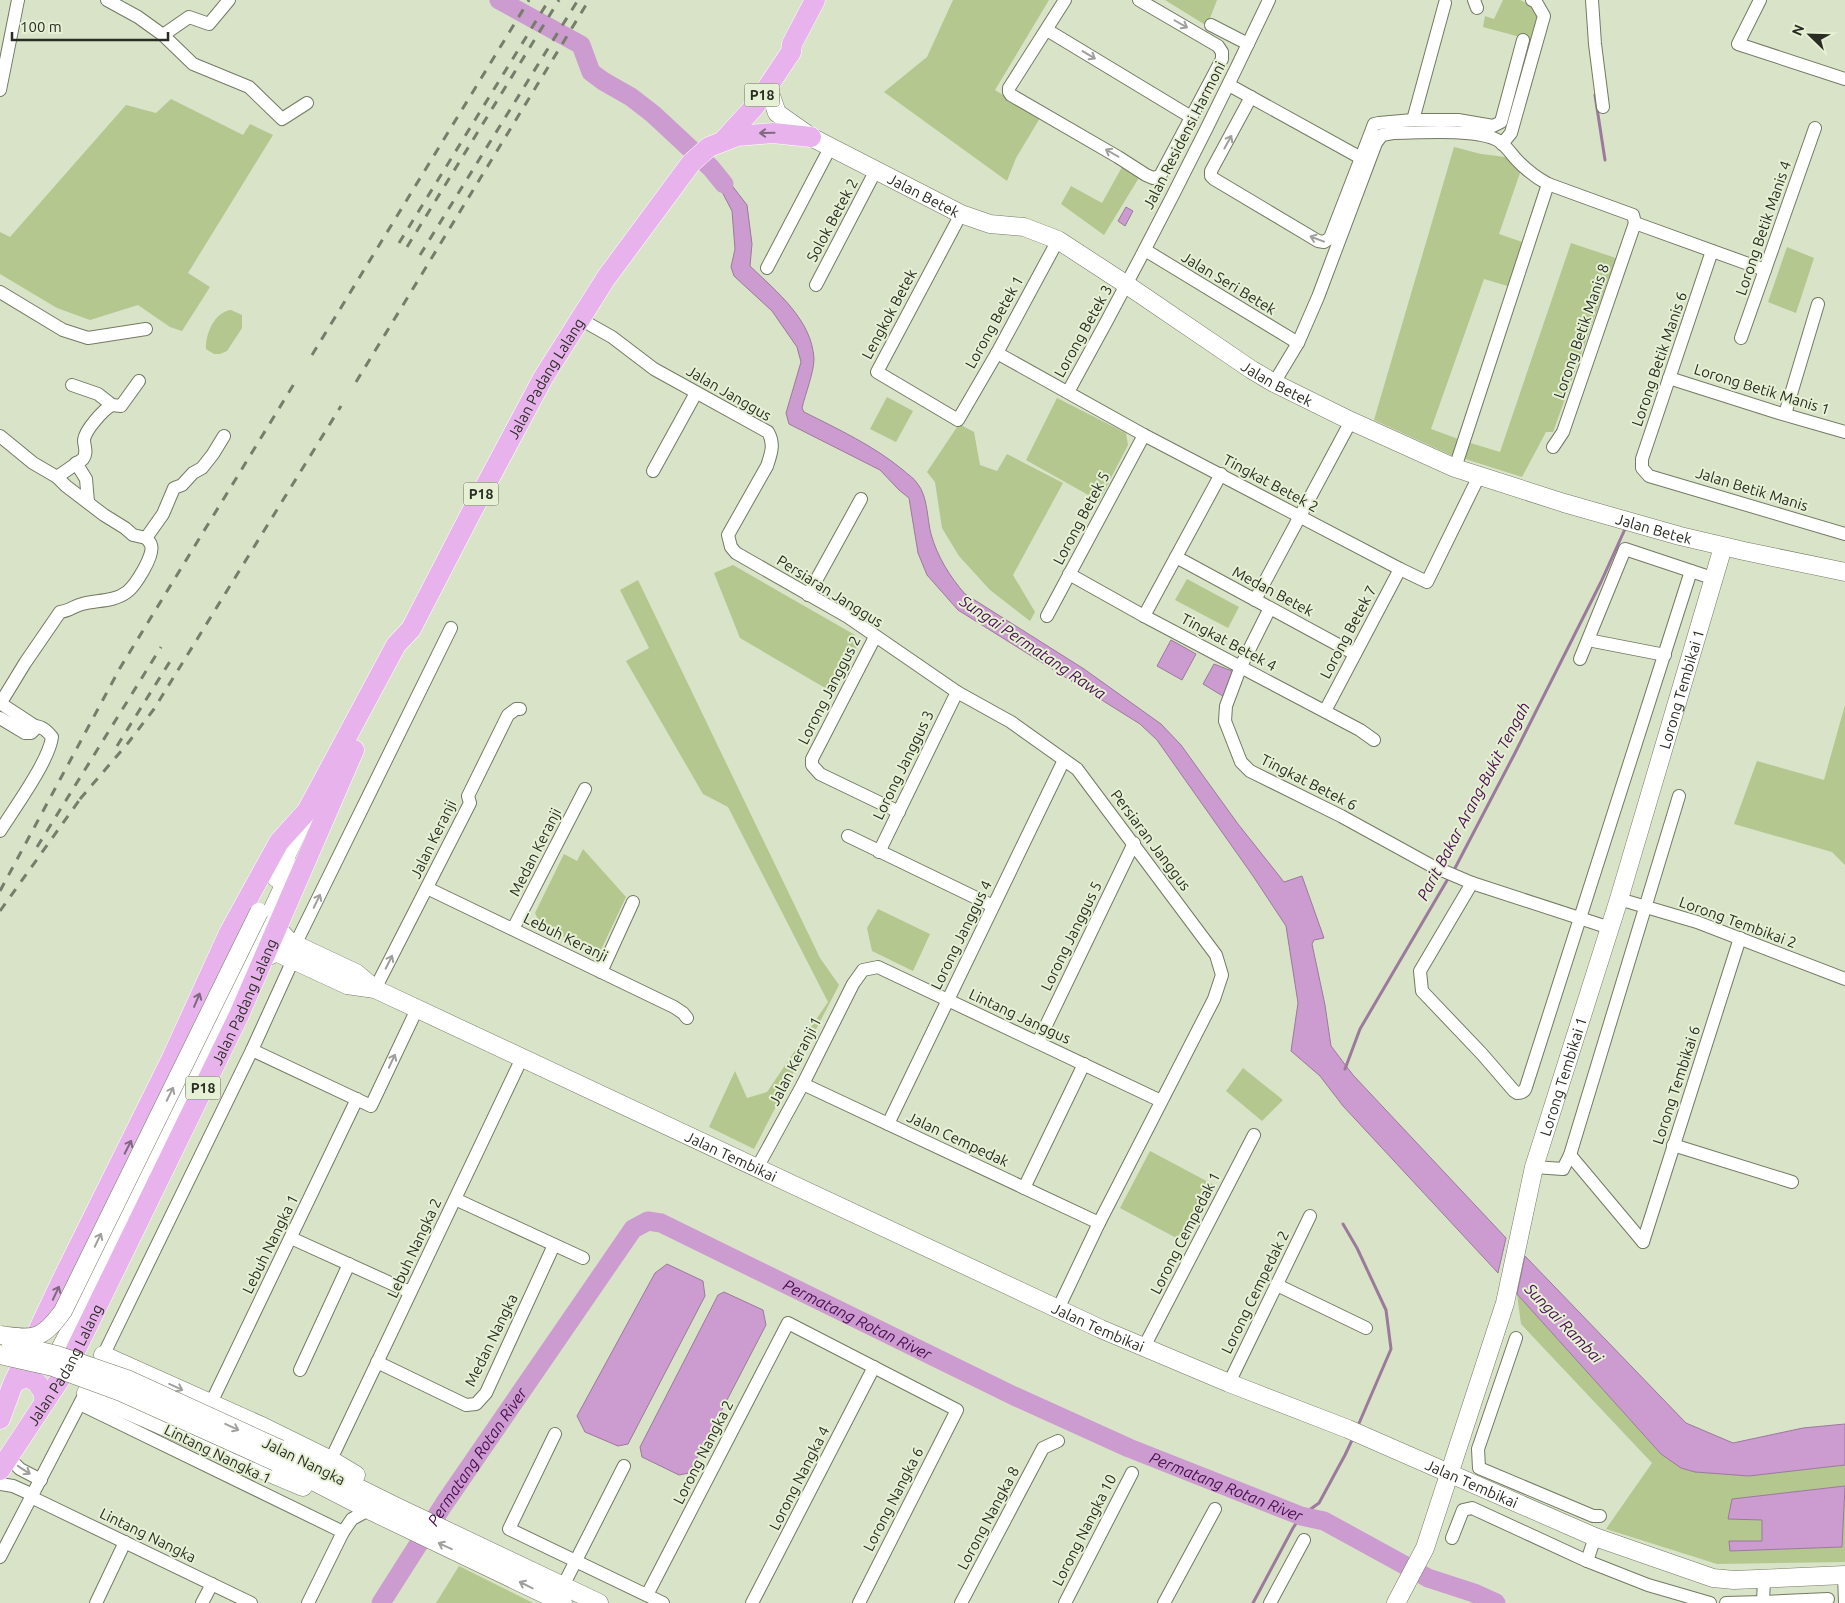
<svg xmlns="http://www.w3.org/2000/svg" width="1845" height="1603" font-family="Ubuntu,sans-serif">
<rect width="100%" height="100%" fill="#d9e3c8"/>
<g fill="#b4c78e">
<path d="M953,0h96l-54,90 45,28 -24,40 -9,23 -123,-89 43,-35z"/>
<path d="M1165,0h52l-10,26z"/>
<path d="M1503,0h17l13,6 5,12 -6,22 -49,-13 2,-11 9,3z"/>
<path d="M171,99l72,36 7,-11 23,11 -85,138 22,14 -28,44 -12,-4 -32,-22 -48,15 -33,-12 -57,-34v-42l10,5 116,-132 30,8z"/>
<path d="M1454,147l27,7 32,4 9,9 -23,67 26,9 -14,44 -27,-8 -53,150 30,11 -6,17 -81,-37z"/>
<path d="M1122,167l18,9 -36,59 -43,-31 10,-18 31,17z"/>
<path d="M1571,243l45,15 -63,174h-7l-24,45 -60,-19 5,-16 33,10z"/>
<path d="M1787,247l27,11 -18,55 -28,-11z"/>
<path d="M231,310l11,5v13l-15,23 -7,3h-6l-8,-5c-1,-14 8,-37 25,-39z"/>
<path d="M887,397l26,14 -17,31 -26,-13z"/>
<path d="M1057,398l69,35 2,12 -29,56 -73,-41z"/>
<path d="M959,424l15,8 6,33 17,6 10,-17 56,29 -50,92 22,37 -5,9 -40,-31 -31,-34 -17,-28 -7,-46 -8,-10z"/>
<path d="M733,565l122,70 3,10 -26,47 -92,-54 -26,-65z"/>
<path d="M1187,579l52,28 -11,21 -53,-28z"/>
<path d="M638,580l182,378 19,27 -85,164 -45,-22 26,-56 12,27 20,-6 61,-90 -100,-195 -25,-13 -77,-133 23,-13 -29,-58z"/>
<path d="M1845,705v160l-13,-13 -98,-28 23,-63 67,19z"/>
<path d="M583,849l43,48 -27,57 -58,-28 -6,-13 29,-59 13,7z"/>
<path d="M878,909l52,25 -17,37 -41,-20 -5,-23z"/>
<path d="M1243,1068l40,32 -21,21 -36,-30z"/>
<path d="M1150,1151l64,34 -30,57 -64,-34z"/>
<path d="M1517,1294l144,160 88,22 96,-11v97l-128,2 -111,-35 46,-66 -131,-139z"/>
<path d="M459,1566l74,37h-97z"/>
</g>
<g fill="#cc9bd0" stroke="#9b7a9c">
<path d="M713,161l34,44 5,39 -2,22c27,26 62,54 64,93 0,13 -9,36 -12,49l2,4c34,17 70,34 99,58 4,4 11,8 14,13 11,13 10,36 14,51 6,22 19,43 34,60l119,75 77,55 20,21 57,79 46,58 18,-6 22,62 -10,2 -2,4 13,61 6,41 22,29 153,163 -8,35 -155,-167 -23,-30 -29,-25 7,-48 -12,-77 -33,-50 -96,-136 -17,-16 -182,-114 -31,-35 -9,-22 -9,-55 -10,-8 -19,-20 -91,-46 -3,-11 15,-51 -4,-15 -25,-36 -38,-35 -3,-9 4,-18 -3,-38 -13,-25 -16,-14z"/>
<path d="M1126,207l7,4 -8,15 -7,-5z"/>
<path d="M1171,640l25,14 -14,26 -25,-14z"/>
<path d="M1214,664l18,7 3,10 -9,17 -23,-14z"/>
<path d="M1525,1256l161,167 47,20 70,-15 42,-4v41l-96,11 -54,-4 -14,-4 -20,-14 -144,-160z"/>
<path d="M667,1264l36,17 2,15 -77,148 -10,2 -33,-14 -8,-16 78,-143z"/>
<path d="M724,1292l39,18 3,15 -77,148 -10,2 -37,-18 -2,-10 78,-152z"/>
<path d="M1845,1486l-3,61 -112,4 -1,-10h33v-21l-34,-1 4,-20z"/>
</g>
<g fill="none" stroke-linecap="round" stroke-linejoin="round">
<g stroke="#9b7a9c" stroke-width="3">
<path d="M1595,95l10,65"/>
<path d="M1453,872l62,-119 86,-171 24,-53"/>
<path d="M1345,1069l15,-40 89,-152"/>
<path d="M1343,1224l14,24 29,62 5,39 -34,79"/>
<path d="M1253,1603l40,-75 8,-12 18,-13 26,-48 8,-17"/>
</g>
<g stroke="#cc9bd0" stroke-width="19">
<path d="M499,0l82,45 10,27 12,9 28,16 22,17 58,54 13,16"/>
<path id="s1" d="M381,1603l63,-99 189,-275 15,-8 13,2 353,173 115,52 172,68 23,5 104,57 46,15 22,10"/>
</g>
<defs>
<g id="street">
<path d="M107,0l31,17 25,18 30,29 56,23 33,32 25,-16"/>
<path d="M1065,0l-56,88v4l2,3 107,62 28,18 7,3 7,-2 62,-117v-7l-4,-6 -79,-46"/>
<path d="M1474,0l3,8"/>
<path d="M1592,0l3,44 8,63"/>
<path d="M1760,0l-22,44 107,35"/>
<path d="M1211,25l37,19"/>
<path d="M1047,30l144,87"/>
<path d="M163,35l26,-18 20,7 20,-24"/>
<path d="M1229,85l132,73 13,-34 5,-1 34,-3h45l35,6 8,-4 22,-82"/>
<path d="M0,90l18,-90"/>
<path d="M1251,97l-40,74v5l3,3 104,62 6,1 6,-4 31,-80"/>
<path d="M1413,120l32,-117"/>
<path d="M1502,144l9,-11 33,-117 -8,-14 -4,-2"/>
<path d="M961,214l-84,158 81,48 39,-67 61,-113"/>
<path d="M1635,223l130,47"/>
<path d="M1145,250l153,93"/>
<path d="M1712,251l-70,208v9l7,8 196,58"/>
<path d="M767,268l64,-122"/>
<path d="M816,285l60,-115"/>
<path d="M0,292l63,38 25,8 58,-9"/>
<path d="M580,319l32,18 42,32 114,63c7,12 3,22 -1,34l-39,69 3,12 5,6 112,64 109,75 54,30 66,47 139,186 6,20 -8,24 -115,224 -41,86"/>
<path d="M1741,338l74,-210"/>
<path d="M997,353l147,82 256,134 27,13 52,-106"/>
<path d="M1669,378l110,35 66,19"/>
<path d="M1274,383l24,-40 20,-46 58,-154 6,-8 11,-2c26,0 84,-5 106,8 6,4 11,11 16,17 9,10 20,19 33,26l85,31 2,8"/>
<path d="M72,385l26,9 14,11 9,1 18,-25"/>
<path d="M1068,392c71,-128 138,-259 201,-392"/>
<path d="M1785,414l33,-110"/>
<path d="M0,436l33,27 24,14 9,9 38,29 21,13 8,7 13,3c2,2 4,4 5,7 4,10 -16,41 -24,47 -13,10 -31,8 -45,12 -8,2 -13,7 -22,8l-35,51 -25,41"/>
<path d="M1553,447l10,-15 72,-209"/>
<path d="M76,463l10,16 2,23"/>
<path d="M1455,468l93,-284"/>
<path d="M653,471l43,-78"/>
<path d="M57,477l26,-18c5,-7 1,-12 1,-19 1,-10 20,-31 28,-35"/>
<path d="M146,538l17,-24 11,-26 8,-3 11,-12 9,-5 11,-14 11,-18"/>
<path d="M1176,557l179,97"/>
<path d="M1069,574l75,42 216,114 14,10"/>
<path d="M808,595l53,-96"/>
<path d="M1255,600l96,-179"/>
<path d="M1270,608l-29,58 -15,40 -1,15 16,41 9,9 91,45 91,50 40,17 138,45"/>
<path d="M1047,616l97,-181"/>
<path d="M1144,616l77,-142"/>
<path d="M875,637l-63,122v6l8,9 79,38"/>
<path d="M1588,640l77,15"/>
<path d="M1580,659l45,-110 90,30"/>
<path d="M1325,711l75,-142"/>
<path d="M0,718l25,15h6l4,-4v-3l-35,-23"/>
<path d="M0,831c14,-22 49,-70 52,-94 -5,-6 -9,-10 -17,-11"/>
<path d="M848,836l145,70"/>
<path d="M879,852l78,-160"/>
<path d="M1472,883l-52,88 2,20 60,63 32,37 3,2c5,0 8,-2 9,-6l165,-516"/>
<path d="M427,888l247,119 9,6 4,5"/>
<path d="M1619,899l78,23 148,57"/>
<path d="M513,929l72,-140"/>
<path d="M295,945l156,-317"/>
<path d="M601,972l32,-70"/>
<path d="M375,989l95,-186 -2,-7 40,-81 8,-6h4"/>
<path d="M1038,1042l96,-199"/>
<path d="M252,1050l119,56 46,-97"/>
<path d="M803,1084l296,139"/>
<path d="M888,1124l176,-364"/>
<path d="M1673,1145l119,37"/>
<path d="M1570,1155l73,87"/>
<path d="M1534,1167l29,2 7,-14 109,-359"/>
<path d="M757,1168l46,-84 50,-100 10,-14 15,-3 283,134"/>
<path d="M1024,1188l60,-124"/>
<path d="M455,1199l128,59"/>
<path d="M291,1238l119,54"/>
<path d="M1643,1242l97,-304"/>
<path d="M1277,1285l89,43"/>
<path d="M1516,1338l-38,111 1,19 114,48h7"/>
<path d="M1144,1347l110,-212"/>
<path d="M100,1362l152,-312 41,-90"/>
<path d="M377,1362l89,43 10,-1 10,-11 68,-148"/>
<path d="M300,1370l49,-106"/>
<path d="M1229,1383l81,-167"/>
<path d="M211,1403l146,-304"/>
<path d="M80,1404l263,128"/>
<path d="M555,1434l-46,95 154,74"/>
<path d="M335,1451l187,-393"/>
<path d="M8,1457l12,12 21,11"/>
<path d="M0,1484l13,2 20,9"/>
<path d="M31,1497l220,106"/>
<path d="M1452,1538l11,-28 9,-2 115,53 61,24 62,18"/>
<path d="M0,1557l89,-171"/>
<path d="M1587,1561l8,-24"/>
<path d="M1844,1575l1,28"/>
<path d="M563,1586l61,-120"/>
<path d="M647,1595l141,-272 169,87 -98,193"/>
<path d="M1763,1602l65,-3"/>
<path d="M96,1603l29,-61"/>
<path d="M202,1603l10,-19"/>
<path d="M308,1603l35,-71 9,-13 11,-6"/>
<path d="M752,1603l122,-236"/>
<path d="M961,1603l82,-155 15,-7"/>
<path d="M1065,1603l67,-130"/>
<path d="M1164,1603l51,-94"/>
<path d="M1270,1603l34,-63"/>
<path d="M1726,1603l37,-1 1,-23"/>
</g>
<g id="secondary">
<path id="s2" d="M768,87l9,26 34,24 150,77 29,10 34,3 34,13 69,45 125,85 22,13 77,38 104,47 109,35 116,33 64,15 101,21"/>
<path d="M276,878l28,-60"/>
<path d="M277,928l13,14 66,31 19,16"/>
<path id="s3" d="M263,959l12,-6 5,1 67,31 28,4 726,340 128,54 119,46 247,108 118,41 21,2 111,-5"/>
<path d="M103,1355l161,72 67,33 25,15"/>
<path d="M53,1367l4,-12 60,-114 175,-373"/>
<path d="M86,1393c73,30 144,64 217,94"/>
<path d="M280,1449l115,57 204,97"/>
<path d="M276,1462l97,50 190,91"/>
<path id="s4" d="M1396,1603l29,-55 80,-245 29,-136 85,-268 104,-352"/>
</g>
<g id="primary">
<path d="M723,141l32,-35 36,-54 1,-8 23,-44"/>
<path d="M13,1384c17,-14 30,0 32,18"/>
<path id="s5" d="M0,1419l13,-35 49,-104 109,-220 58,-127 50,-91 28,-31 89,-166 15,-16 60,-116 72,-135 63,-100 85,-115 18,-16 28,-11 36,-3 38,4"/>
<path id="s6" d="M0,1470l66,-100 173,-355 115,-265"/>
</g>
</defs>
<use href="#street" stroke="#737b63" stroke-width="14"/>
<use href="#secondary" stroke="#737b63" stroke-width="19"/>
<use href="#primary" stroke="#fff" stroke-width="21"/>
<use href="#street" stroke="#fff" stroke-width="12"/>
<use href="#secondary" stroke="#fff" stroke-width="18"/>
<use href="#primary" stroke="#e8b2ed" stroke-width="20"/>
<g stroke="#777d6b" stroke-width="3" stroke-dasharray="9 9" stroke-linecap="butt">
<path d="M399,243l150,-243"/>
<path d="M407,247l152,-247"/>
<path d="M420,255l158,-255"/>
<path d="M312,355l217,-355"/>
<path d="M356,382l233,-382"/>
<path d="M117,746l57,-91"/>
<path d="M80,799l48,-56 26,-34 187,-303"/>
<path d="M37,847l124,-200"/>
<path d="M0,891l120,-223 177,-289"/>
<path d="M0,911l83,-116"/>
</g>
<defs>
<g id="secondary-bridge">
<path d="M0,1335c34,5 42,5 63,-24l196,-399"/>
<path d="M11,1344l46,11 70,24 153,70"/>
<path d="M0,1355l53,12 68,25 155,70"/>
</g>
</defs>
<use href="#secondary-bridge" stroke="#737b63" stroke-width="19" stroke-linecap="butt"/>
<use href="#secondary-bridge" stroke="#fff" stroke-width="18"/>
</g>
<defs><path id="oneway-shaft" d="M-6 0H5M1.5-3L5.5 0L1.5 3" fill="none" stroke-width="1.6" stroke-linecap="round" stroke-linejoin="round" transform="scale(1.25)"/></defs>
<g stroke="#9fa09c">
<use href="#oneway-shaft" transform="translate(1181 24) rotate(30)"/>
<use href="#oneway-shaft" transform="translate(1089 55) rotate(31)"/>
<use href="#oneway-shaft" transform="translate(1228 142) rotate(-61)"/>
<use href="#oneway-shaft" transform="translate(1112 153) rotate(-150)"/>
<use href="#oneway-shaft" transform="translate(1317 239) rotate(-159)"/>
<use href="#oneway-shaft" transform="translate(317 901) rotate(-64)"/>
<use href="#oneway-shaft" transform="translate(389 962) rotate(-63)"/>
<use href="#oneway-shaft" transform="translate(392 1061) rotate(-65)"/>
<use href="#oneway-shaft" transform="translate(170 1094) rotate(-64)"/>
<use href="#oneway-shaft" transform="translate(98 1240) rotate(-64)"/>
<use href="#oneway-shaft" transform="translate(176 1387) rotate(25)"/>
<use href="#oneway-shaft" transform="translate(232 1427) rotate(25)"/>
<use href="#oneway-shaft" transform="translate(24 1470) rotate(33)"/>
<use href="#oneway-shaft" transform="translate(445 1546) rotate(-155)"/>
<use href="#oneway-shaft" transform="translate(526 1585) rotate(-154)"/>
</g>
<g stroke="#7f697e">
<use href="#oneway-shaft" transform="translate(767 133) rotate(179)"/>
<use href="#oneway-shaft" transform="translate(197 1000) rotate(-67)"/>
<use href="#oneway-shaft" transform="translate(128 1147) rotate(-63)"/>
<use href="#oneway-shaft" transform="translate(56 1293) rotate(-65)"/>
</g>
<g text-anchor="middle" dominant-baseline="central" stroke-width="4" stroke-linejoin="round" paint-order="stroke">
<g fill="#e6f0d5" stroke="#626858" stroke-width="1">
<rect x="744.5" y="83.5" width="35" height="23" rx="4"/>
<rect x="463.5" y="482.5" width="35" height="23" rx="4"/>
<rect x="185.5" y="1076.5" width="35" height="23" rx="4"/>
</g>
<g font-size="14" font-weight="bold" fill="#2a2d23">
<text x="762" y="95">P18</text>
<text x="481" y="494">P18</text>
<text x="203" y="1088">P18</text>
</g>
<g font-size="15" fill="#2a2d23" stroke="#e6f0d5">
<text transform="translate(1184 135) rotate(-63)">Jalan Residensi Harmoni</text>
<text stroke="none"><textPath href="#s2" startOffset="196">Jalan Betek</textPath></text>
<text transform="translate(832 220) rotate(-62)">Solok Betek 2</text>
<text transform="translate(1763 228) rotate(-71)">Lorong Betik Manis 4</text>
<text transform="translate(1229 283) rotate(31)">Jalan Seri Betek</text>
<text transform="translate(889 314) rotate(-62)">Lengkok Betek</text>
<text transform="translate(994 322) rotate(-61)">Lorong Betek 1</text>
<text transform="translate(1083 331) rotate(-61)">Lorong Betek 3</text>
<text transform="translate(1581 331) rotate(-71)">Lorong Betik Manis 8</text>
<text transform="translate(1659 359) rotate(-71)">Lorong Betik Manis 6</text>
<text stroke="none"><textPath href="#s5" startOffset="1178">Jalan Padang Lalang</textPath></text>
<text stroke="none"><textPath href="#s2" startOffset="601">Jalan Betek</textPath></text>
<text transform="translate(1762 389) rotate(17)">Lorong Betik Manis 1</text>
<text transform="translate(729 393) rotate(30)">Jalan Janggus</text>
<text transform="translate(1271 483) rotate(28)">Tingkat Betek 2</text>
<text transform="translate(1752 489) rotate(17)">Jalan Betik Manis</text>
<text transform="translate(1081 518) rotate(-62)">Lorong Betek 5</text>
<text stroke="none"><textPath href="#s2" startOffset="1006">Jalan Betek</textPath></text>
<text transform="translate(830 591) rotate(32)">Persiaran Janggus</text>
<text transform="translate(1273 591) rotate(28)">Medan Betek</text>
<text transform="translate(1348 632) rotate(-62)">Lorong Betek 7</text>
<text transform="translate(1229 642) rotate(28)">Tingkat Betek 4</text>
<text transform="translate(829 690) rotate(-63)">Lorong Janggus 2</text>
<text stroke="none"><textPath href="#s4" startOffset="959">Lorong Tembikai 1</textPath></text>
<text transform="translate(903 765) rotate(-64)">Lorong Janggus 3</text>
<text transform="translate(1309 782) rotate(27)">Tingkat Betek 6</text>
<text transform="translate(433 839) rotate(-64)">Jalan Keranji</text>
<text transform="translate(1151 840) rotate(53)">Persiaran Janggus</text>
<text transform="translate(535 852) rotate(-63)">Medan Keranji</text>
<text transform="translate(1738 922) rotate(20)">Lorong Tembikai 2</text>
<text transform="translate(961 935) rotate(-64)">Lorong Janggus 4</text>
<text transform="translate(1071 936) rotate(-64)">Lorong Janggus 5</text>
<text transform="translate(566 937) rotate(26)">Lebuh Keranji</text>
<text stroke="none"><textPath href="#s6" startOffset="529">Jalan Padang Lalang</textPath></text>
<text transform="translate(1020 1016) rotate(25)">Lintang Janggus</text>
<text transform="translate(795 1061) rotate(-63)">Jalan Keranji 1</text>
<text stroke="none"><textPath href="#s4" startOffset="554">Lorong Tembikai 1</textPath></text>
<text transform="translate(1676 1085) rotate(-72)">Lorong Tembikai 6</text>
<text transform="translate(958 1139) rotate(25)">Jalan Cempedak</text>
<text stroke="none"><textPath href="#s3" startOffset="514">Jalan Tembikai</textPath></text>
<text transform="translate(1185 1233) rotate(-63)">Lorong Cempedak 1</text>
<text transform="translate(270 1244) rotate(-64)">Lebuh Nangka 1</text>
<text transform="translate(414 1248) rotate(-65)">Lebuh Nangka 2</text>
<text transform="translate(1255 1292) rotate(-64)">Lorong Cempedak 2</text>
<text stroke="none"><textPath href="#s3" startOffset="919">Jalan Tembikai</textPath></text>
<text transform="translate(491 1340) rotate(-64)">Medan Nangka</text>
<text stroke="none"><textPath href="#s6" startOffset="124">Jalan Padang Lalang</textPath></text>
<text transform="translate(703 1452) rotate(-63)">Lorong Nangka 2</text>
<text transform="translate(218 1454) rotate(26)">Lintang Nangka 1</text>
<text transform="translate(304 1461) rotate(26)">Jalan Nangka</text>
<text transform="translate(799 1478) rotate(-63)">Lorong Nangka 4</text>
<text stroke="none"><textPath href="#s3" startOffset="1324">Jalan Tembikai</textPath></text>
<text transform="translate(893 1499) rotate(-63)">Lorong Nangka 6</text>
<text transform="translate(988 1518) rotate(-62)">Lorong Nangka 8</text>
<text transform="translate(1084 1530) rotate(-63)">Lorong Nangka 10</text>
<text transform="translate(148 1535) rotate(26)">Lintang Nangka</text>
</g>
<g font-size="16" font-style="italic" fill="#4a0e50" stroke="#e6f0d5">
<text transform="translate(1033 647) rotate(34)">Sungai Permatang Rawa</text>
<text transform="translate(1473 801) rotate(-62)">Parit Bakar Arang-Bukit Tengah</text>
<text stroke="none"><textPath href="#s1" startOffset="700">Permatang Rotan River</textPath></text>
<text transform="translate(1564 1323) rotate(46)">Sungai Rambai</text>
<text stroke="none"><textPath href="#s1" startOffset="175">Permatang Rotan River</textPath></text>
<text stroke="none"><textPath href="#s1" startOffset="1105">Permatang Rotan River</textPath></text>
</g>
</g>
<g transform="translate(1810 35) rotate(293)" stroke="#e6f0d5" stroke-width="4" paint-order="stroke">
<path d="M0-4L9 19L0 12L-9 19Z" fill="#2a2d23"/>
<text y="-8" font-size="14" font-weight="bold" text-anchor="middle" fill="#2a2d23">N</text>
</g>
<path d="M12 32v8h156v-8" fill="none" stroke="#2a2d23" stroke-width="2.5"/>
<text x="20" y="32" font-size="15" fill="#2a2d23" stroke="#e6f0d5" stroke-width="4" paint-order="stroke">100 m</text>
</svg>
